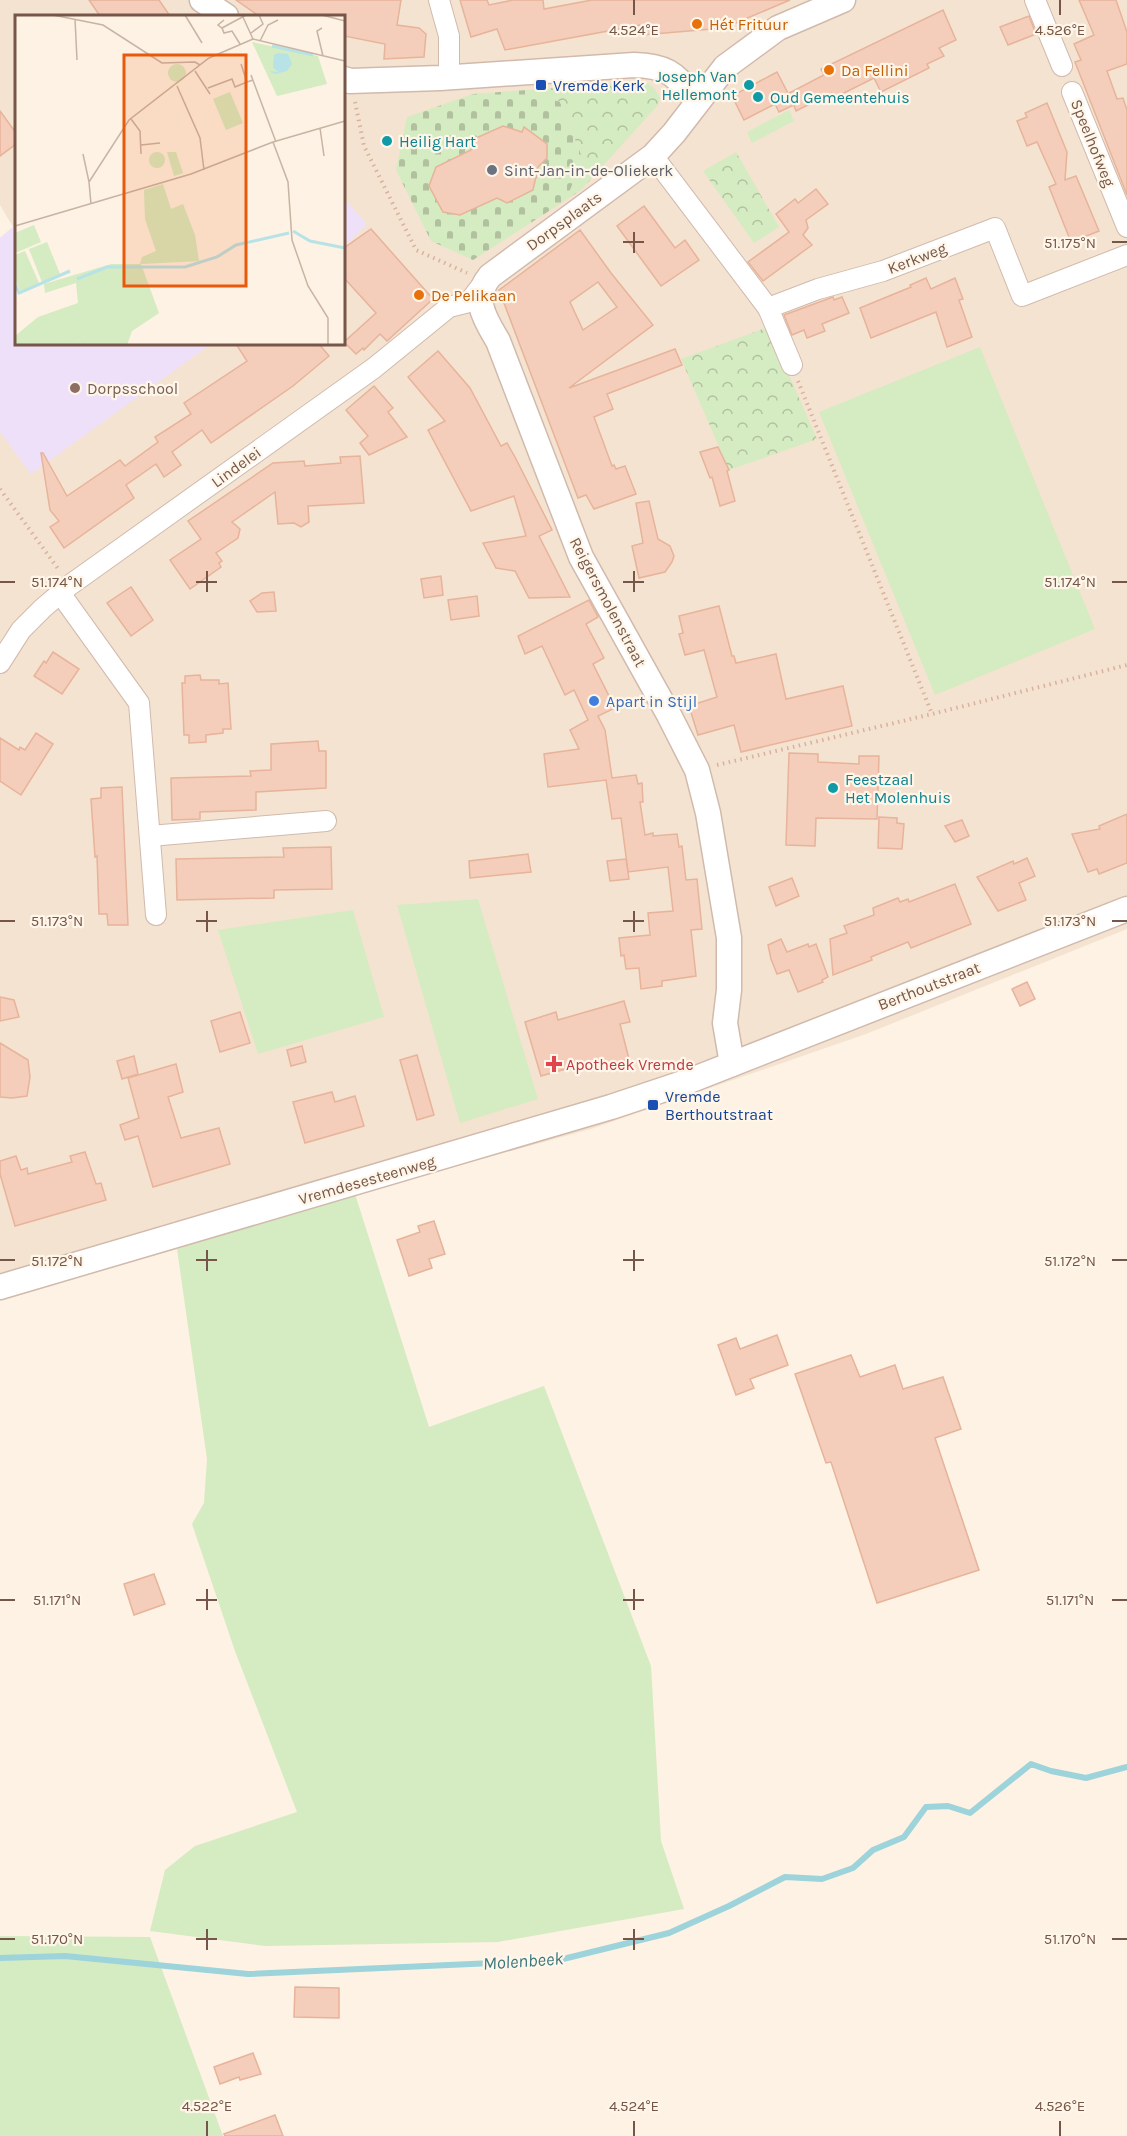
<svg xmlns="http://www.w3.org/2000/svg" width="1127" height="2136" font-family="Karla,sans-serif">
<defs>
<pattern id="cemetery-stones" width="16" height="16" patternUnits="userSpaceOnUse" patternTransform="scale(1.5)"><rect width="16" height="16" fill="#d5ebc1"/><path d="M2 7V4a2 2 0 0 1 4 0v3zM10 15v-3a2 2 0 0 1 4 0v3z" fill="#b1c19f"/></pattern>
<pattern id="park-crowns" width="20" height="18" patternUnits="userSpaceOnUse" patternTransform="scale(1.5)"><rect width="20" height="18" fill="#d5ebc1"/><path d="M2 6a3 3 0 1 1 6 0M12 15a3 3 0 1 1 6 0" fill="none" stroke="#b1c19f"/></pattern>
</defs>
<rect width="100%" height="100%" fill="#fdf2e3"/>
<path fill="#f5e3d1" fill-rule="evenodd" d="M0,0h1127v929l-261,105 -275,95 -236,65 -196,60 -159,45v-1061l13,-11 -13,-22zM16,16h328v328h-328z"/>
<g fill="#efe0f9">
<path d="M344,199l23,25 -23,23z"/>
<path d="M13,227l3,5v112h195l-180,130 -31,-42v-194z"/>
</g>
<g fill="#d5ebc1">
<path d="M789,110l5,11 -42,22 -5,-11z"/>
<path d="M980,347l115,282 -160,66 -116,-283z"/>
<path d="M478,899l60,200 -78,24 -63,-218z"/>
<path d="M353,910l31,107 -126,37 -40,-124z"/>
<path d="M355,1194l74,233 115,-41 107,280 10,175 23,68 -186,33 -233,4 -115,-15 15,-61 30,-24 102,-34 -62,-161 -43,-127 12,-21 3,-44 -30,-210z"/>
<path d="M0,1936l150,1 73,199h-223z"/>
</g>
<path fill="url(#cemetery-stones)" d="M527,90l33,12 23,57 -17,41 -93,60 -42,-19 -35,-71 11,-53 66,-23z"/>
<g fill="url(#park-crowns)">
<path d="M630,82l18,1 7,6 5,9 -2,7 -77,85 -15,10 17,-41 -23,-57 -33,-12z"/>
<path d="M736,152l43,75 -25,16 -51,-72z"/>
<path d="M768,327l49,112 -88,31 -48,-111z"/>
</g>
<g fill="none" stroke-linecap="round" stroke-linejoin="round">
<path stroke="#9dd3da" stroke-width="6" d="M0,1958l65,-2 183,18 311,-14 110,-27 60,-27 56,-29 37,2 31,-11 20,-18 31,-13 22,-30 22,-1 22,7 61,-49 20,7 35,7 41,-11"/>
</g>
<g fill="#f4ceba" stroke="#e7b39a" stroke-width="1.5" fill-rule="evenodd">
<path d="M89,0h70l11,16h-70z"/>
<path d="M236,0h165l-4,25 22,3 7,6 -2,23 -40,2 1,-15 -41,-8v-20h-85z"/>
<path d="M460,0h27l2,5 24,-5h30l1,9 48,-9h198l-66,28 -82,7 -1,-10 -136,25 -8,-21 -26,8z"/>
<path d="M1079,0h37l11,32v32l-20,7 10,28 6,-1 4,12v85l-52,-133 6,-2 -7,-16 20,-9z"/>
<path d="M943,10l13,30 -17,8 5,8 -17,8 2,4 -48,24 -7,-14 -40,20 -2,-5 -36,18 -7,-18 35,-18 -3,-6z"/>
<path d="M1029,16l7,18 -28,11 -8,-18z"/>
<path d="M777,72l17,33 -15,7 -4,-8 -31,16 -12,-24z"/>
<path d="M1047,103l20,49 -2,28 11,-4 23,55 -28,11 -22,-55 7,-3 -19,-42 -10,4 -10,-25 10,-4 -2,-4z"/>
<path d="M0,111l16,22v11l-16,12z"/>
<path d="M503,126l19,6 2,-5 23,17v14l-9,9 -5,23 -26,13 -10,-5 -37,17 -17,-3 -14,-26 7,-19 35,-17 5,-12z"/>
<path d="M816,189l12,15 -22,16 2,8 -5,7 9,10 -49,36 -15,-19 41,-30 -13,-18 19,-15 3,4z"/>
<path d="M644,206l31,42 10,-8 14,20 -38,26 -44,-60z"/>
<path d="M371,229l62,70 -46,42 -7,-7 -16,16 -1,-2 -7,6 -12,-12 32,-29 -32,-35v-30z"/>
<path d="M580,230l31,43 42,52 -84,63 106,-39 7,16 -75,29 6,15 -19,8 18,49 2,-1 2,4 9,-3 11,28 -42,15 -8,-14 -8,3 -79,-208zM598,282l19,25 -34,23 -13,-28z"/>
<path d="M926,278l5,11 24,-11 8,21 -4,1 13,37 -25,10 -11,-35 -65,26 -11,-30 51,-21 -1,-2z"/>
<path d="M833,297l1,3 8,-3 7,16 -27,11 3,7 -18,7 -3,-8 -12,5 -8,-20z"/>
<path d="M236,344h83l10,12 -36,30 -82,57 -9,-13 -30,22 9,13 -17,12 -8,-13 -30,21 8,13 -70,50 -14,-21 9,-6 -9,-11 -9,-57h2l24,43 53,-36 5,6 33,-24 -3,-5 36,-23 -7,-11 63,-42z"/>
<path d="M438,351l32,37 31,58 6,-3 8,14 37,73 -13,6 31,61 -41,1 -14,-27 -19,-3 -13,-25 43,-7 -12,-40 -43,15 -43,-81 17,-9 -37,-44z"/>
<path d="M374,386l19,22 -5,4 19,25 -38,18 -9,-12 8,-7 -22,-26z"/>
<path d="M718,447l11,23 -2,1 8,30 -15,5 -8,-29 -2,1 -10,-26z"/>
<path d="M360,456l4,47 -56,3 1,16 -8,5 -7,-4 -16,1 -3,-32 -43,30 8,7 -2,9 -22,15 6,8 -3,2 2,4 -31,22 -20,-29 31,-21 -13,-18 85,-58 31,-2 1,5 36,-3 -1,-6z"/>
<path d="M649,501l9,38 12,7 4,10 -2,6 -7,10 -26,6 -7,-32 11,-3 -7,-40z"/>
<path d="M441,576l2,19 -19,3 -3,-19z"/>
<path d="M131,587l22,33 -22,16 -24,-33z"/>
<path d="M274,592l2,19 -19,1 -7,-11 12,-8z"/>
<path d="M477,596l2,20 -28,4 -3,-20z"/>
<path d="M589,600l9,17 -12,7 18,34 -11,6 22,44 -17,8 7,14 7,48 24,-3 2,9 4,-1 1,19h-3l5,33 8,-2v3l24,-2 2,13 3,-1 4,34 11,-1 5,50 -11,1 5,46 -34,5v5l-21,3 -2,-21 -13,1 -2,-14 -3,1 -2,-18 31,-3 -2,-22 25,-2 -5,-44 -40,5 -7,-54 -9,1 -6,-39 -58,7 -4,-33 35,-5 -9,-19 18,-10 -14,-30 -9,5 -23,-49 -17,8 -7,-18z"/>
<path d="M719,606l13,50h2l2,7 40,-9 10,45 57,-13 9,40 -111,26 -7,-27 -36,10 -9,-29 28,-9 -13,-47 -19,5 -6,-21 4,-1 -4,-17z"/>
<path d="M53,652l26,17 -17,25 -28,-18 10,-15 2,2z"/>
<path d="M200,675l1,5h18v4l9,-1 3,46h-8v4l-17,2v7l-17,1v-8h-5l-2,-52h3v-7z"/>
<path d="M36,733l17,11 -32,51 -21,-14v-43l19,12 1,-3 5,3z"/>
<path d="M318,741l1,10h7v37l-70,4v18l-56,2v7l-28,1 -1,-42 80,-2 -1,-5 21,-1v-26z"/>
<path d="M789,753l29,1v8l41,2v-8h20l-2,63 -61,-1 -1,28 -29,-1z"/>
<path d="M122,787l6,138h-20l-1,-11h-8l-2,-58 -2,1 -4,-58 10,-1v-10z"/>
<path d="M1127,814v49l-28,11 -2,-5 -9,3 -16,-38 28,-5 -1,-3z"/>
<path d="M879,817l18,1v5l7,1 -2,25 -24,-1z"/>
<path d="M962,820l7,16 -14,6 -10,-16z"/>
<path d="M331,847l1,42 -58,1v8l-97,2 -1,-41 108,-2 -1,-9z"/>
<path d="M528,854l3,18 -61,6 -1,-17z"/>
<path d="M1027,858l8,18 -16,7 7,17 -28,11 -21,-34 36,-16 1,3z"/>
<path d="M626,859l3,20 -19,2 -3,-20z"/>
<path d="M792,878l7,18 -23,10 -7,-19z"/>
<path d="M955,884l16,40 -60,24 -3,-6 -37,15 1,3 -39,15 -3,-36 17,-6 -3,-7 30,-11 -1,-7 25,-10 2,4 8,-3 1,3z"/>
<path d="M781,939l6,13 21,-8 1,3 7,-3 12,33 -6,3 1,2 -25,10 -9,-22 -12,4 -6,-15 -3,-14z"/>
<path d="M1027,982l8,17 -15,7 -8,-17z"/>
<path d="M0,997l14,3 5,17 -19,4z"/>
<path d="M624,1001l6,21 -10,2 9,35 -37,10 -2,-7 -49,14 -16,-54 31,-10 2,8z"/>
<path d="M240,1012l10,31 -30,9 -9,-31z"/>
<path d="M0,1043l28,17 2,17 -3,19 -15,2 -12,-1z"/>
<path d="M302,1046l4,16 -15,4 -4,-16z"/>
<path d="M417,1055l17,60 -17,5 -17,-60z"/>
<path d="M134,1056l4,18 -16,5 -5,-18z"/>
<path d="M176,1064l7,28 -15,5 13,41 38,-10 11,36 -77,23 -15,-51 -13,4 -5,-15 19,-7 -11,-40z"/>
<path d="M332,1092l3,10 20,-6 9,30 -59,17 -12,-41z"/>
<path d="M85,1152l11,32 5,-1 5,17 -91,26 -15,-52v-13l16,-5 5,14 6,-2 1,6 44,-12 -2,-6z"/>
<path d="M434,1221l11,33 -16,5 3,9 -23,8 -12,-36 23,-8 -2,-6z"/>
<path d="M777,1335l11,30 -38,14 4,9 -18,7 -18,-50 18,-7 4,11z"/>
<path d="M851,1355l9,22 35,-12 8,24 40,-12 18,52 -26,9 44,132 -102,33 -46,-141 -5,1 -31,-89z"/>
<path d="M154,1574l11,30 -31,11 -10,-31z"/>
<path d="M295,1987l44,1v30l-45,-1z"/>
<path d="M253,2053l8,21 -21,6 -1,-3 -19,7 -6,-17z"/>
<path d="M275,2115l8,21h-58l-1,-2z"/>
</g>
<g fill="none" stroke-linecap="round" stroke-linejoin="round">
<defs>
<g id="minor">
<path d="M439,0l10,36v41"/>
<path d="M1035,0l27,66"/>
<path d="M1072,92l55,135"/>
<path d="M653,156l115,152 24,57"/>
<path d="M768,308l50,-19 65,-18 112,-43 27,68 105,-41"/>
<path d="M60,593l79,110 17,212"/>
<path d="M0,663l21,-33 22,-22 27,-23 304,-217 75,-61 20,-5 13,-17"/>
<path d="M150,836l176,-15"/>
</g>
<g id="tertiary">
<path d="M202,0l24,16"/>
<path d="M344,79l6,2 90,-3 194,-13c37,1 41,11 64,36"/>
<path d="M732,1064l-7,-41 4,-33v-52l-21,-125 -11,-43 -28,-55 -88,-158 -83,-216c-13,-22 -27,-42 -8,-65l163,-120 21,-23 51,-66 53,-39 65,-28"/>
<path d="M0,1287l611,-180 78,-26 438,-172"/>
</g>
</defs>
<use href="#minor" stroke="#d1baac" stroke-width="22"/>
<use href="#tertiary" stroke="#d1baac" stroke-width="27"/>
<g stroke="#d9b19d" stroke-width="4" stroke-dasharray="1.5 4.5" stroke-linecap="butt">
<path d="M355,102l9,44 52,104 51,23"/>
<path d="M798,381l134,333"/>
<path d="M0,489l59,81"/>
<path d="M717,765l215,-51 195,-49"/>
</g>
<use href="#minor" stroke="#fff" stroke-width="20"/>
<use href="#tertiary" stroke="#fff" stroke-width="24"/>
</g>
<path fill="none" stroke="#765648" stroke-width="2" d="M634,0v15M1060,0v15M634,232v21M623,242h21M1112,242h15M207,571v21M634,571v21M0,582h15M196,582h21M623,582h21M1112,582h15M207,911v21M634,911v21M0,921h15M196,921h21M623,921h21M1112,921h15M207,1250v21M634,1250v21M0,1260h15M196,1260h21M623,1260h21M1112,1260h15M207,1589v21M634,1589v21M0,1600h15M196,1600h21M623,1600h21M1112,1600h15M207,1929v21M634,1929v21M0,1939h15M196,1939h21M623,1939h21M1112,1939h15M207,2121v15M634,2121v15M1060,2121v15"/>
<g fill="#e8710a" stroke="#fff6ea" stroke-width="2">
<circle cx="697" cy="24" r="6"/>
<circle cx="829" cy="70" r="6"/>
<circle cx="419" cy="295" r="6"/>
</g>
<g fill="#1a4fb4" stroke="#fff6ea" stroke-width="2">
<rect x="535" y="79" width="12" height="12" rx="3"/>
<rect x="647" y="1099" width="12" height="12" rx="3"/>
</g>
<g fill="#0f9aa8" stroke="#fff6ea" stroke-width="2">
<circle cx="749" cy="85" r="6"/>
<circle cx="758" cy="97" r="6"/>
<circle cx="387" cy="141" r="6"/>
<circle cx="833" cy="788" r="6"/>
</g>
<circle fill="#6b7280" stroke="#fff6ea" stroke-width="2" cx="492" cy="170" r="6"/>
<circle fill="#8d6e63" stroke="#fff6ea" stroke-width="2" cx="75" cy="388" r="6"/>
<circle fill="#3f7fe0" stroke="#fff6ea" stroke-width="2" cx="594" cy="701" r="6"/>
<path fill="#e0444e" stroke="#fff6ea" stroke-width="2" d="M551 1055h6v6h6v6h-6v6h-6v-6h-6v-6h6z"/>
<g text-anchor="middle" dominant-baseline="central" stroke-width="4.5" stroke-linejoin="round" paint-order="stroke">
<g font-size="16" fill="#c56008" stroke="#fff6ea" text-anchor="start">
<text x="709" y="24">Hét Frituur</text>
<text x="841" y="70">Da Fellini</text>
<text x="431" y="295">De Pelikaan</text>
</g>
<g font-size="16" fill="#0d838f" stroke="#fff6ea" text-anchor="start">
<text x="737" y="76" text-anchor="end">Joseph Van<tspan x="737" dy="18">Hellemont</tspan></text>
<text x="770" y="97">Oud Gemeentehuis</text>
<text x="399" y="141">Heilig Hart</text>
<text x="845" y="779">Feestzaal<tspan x="845" dy="18">Het Molenhuis</tspan></text>
</g>
<g font-size="16" fill="#164399" stroke="#fff6ea" text-anchor="start">
<text x="553" y="85">Vremde Kerk</text>
<text x="665" y="1096">Vremde<tspan x="665" dy="18">Berthoutstraat</tspan></text>
</g>
<g font-size="16" fill="#765648" stroke="#fff6ea">
<text transform="translate(1093 143) rotate(68)">Speelhofweg</text>
<text transform="translate(564 221) rotate(-36)">Dorpsplaats</text>
<text transform="translate(917 258) rotate(-21)">Kerkweg</text>
<text transform="translate(236 467) rotate(-36)">Lindelei</text>
<text transform="translate(608 602) rotate(62)">Reigersmolenstraat</text>
<text transform="translate(929 986) rotate(-21)">Berthoutstraat</text>
<text transform="translate(367 1180) rotate(-16)">Vremdesesteenweg</text>
</g>
<g font-size="16" fill="#5b616d" stroke="#fff6ea" text-anchor="start">
<text x="504" y="170">Sint-Jan-in-de-Oliekerk</text>
</g>
<g font-size="16" fill="#785e54" stroke="#fff6ea" text-anchor="start">
<text x="87" y="388">Dorpsschool</text>
</g>
<g font-size="16" fill="#366cbe" stroke="#fff6ea" text-anchor="start">
<text x="606" y="701">Apart in Stijl</text>
</g>
<g font-size="16" fill="#be3a42" stroke="#fff6ea" text-anchor="start">
<text x="566" y="1064">Apotheek Vremde</text>
</g>
<g font-size="18" font-style="italic" fill="#3b767c" stroke="#fff6ea">
<text transform="translate(523 1961) rotate(-4)">Molenbeek</text>
</g>
</g>
<g transform="translate(15 15)">
<rect width="330" height="330" fill="#fdf2e3"/>
<path d="M215,77l13,31 -17,7 -13,-31zM152,137h9l7,21 -9,3zM134 145a8 8 0 1 1 16 0a8 8 0 1 1-16 0ZM148,169l8,25 12,-5 12,31 4,26 -58,3 18,49 -27,18 -5,14h-56l16,-10 -34,5v5h-38v-9l23,-19 40,-14 -2,-20 -31,10 -1,-9 67,-20h29l2,-7 14,-6 -11,-32 -1,-29zM19,210l7,17 -26,11v-20zM32,227l13,32 -18,8 -13,-33zM10,236l14,32 -19,8 -5,-13v-23z" fill="#d5ebc1"/>
<path d="M70,312l2,8 -16,10h-18v-5z" fill="#d5ebc1"/>
<path d="M153 58a9 9 0 1 1 18 0a9 9 0 1 1-18 0Z" fill="#d5ebc1"/>
<path d="M237,27l66,14 9,28 -50,12z" fill="#d5ebc1"/>
<path d="M263,38l10,1 4,10 -5,7 -12,3 -6,-3 9,1 -5,-5 1,-12z" fill="#b7e3e7"/>
<path fill="none" stroke="#b7e3e7" stroke-width="3" d="M257,31l41,9M278,216l17,10 35,7M62,264l30,-12h78l32,-10 19,-12 53,-12M0,269l4,9 51,-22"/>
<path fill="none" stroke="#c7b4a5" stroke-width="1.5" d="M38,0l50,10 59,38 33,-1 5,3M170,0l17,28M227,0l11,24M307,0l23,6M60,4l2,41M209,5l-6,5 4,3 24,-13M207,13l2,5 8,-2 8,13M307,13l-5,3 6,25M236,18l12,-9 -4,-9M238,24l92,22M245,26l8,-16 10,-5M226,49l6,18 6,-2M180,56l15,23M236,60l25,67M162,71l23,52 4,32M193,73l24,-9 3,8 12,-5M116,104l9,12 1,23M305,113l4,28M258,127l15,40 4,58 16,46 20,32v27M126,130l19,-2M68,139l6,28M76,189l-2,-22 40,-62 80,-62 44,-19M0,211l176,-52 82,-32 72,-21"/>
<path fill="#e8590c" fill-opacity="0.15" stroke="#e8590c" stroke-width="3" d="M109,40h122v231h-122z"/>
<rect width="330" height="330" fill="none" stroke="#765648" stroke-width="3"/>
</g>
<g font-size="15" text-anchor="middle" fill="#765648" stroke="#fff6ea" stroke-width="4.5" stroke-linejoin="round" paint-order="stroke">
<text x="634" y="35">4.524°E</text>
<text x="1060" y="35">4.526°E</text>
<text x="1070" y="248">51.175°N</text>
<text x="57" y="587">51.174°N</text>
<text x="1070" y="587">51.174°N</text>
<text x="57" y="926">51.173°N</text>
<text x="1070" y="926">51.173°N</text>
<text x="57" y="1266">51.172°N</text>
<text x="1070" y="1266">51.172°N</text>
<text x="57" y="1605">51.171°N</text>
<text x="1070" y="1605">51.171°N</text>
<text x="57" y="1944">51.170°N</text>
<text x="1070" y="1944">51.170°N</text>
<text x="207" y="2111">4.522°E</text>
<text x="634" y="2111">4.524°E</text>
<text x="1060" y="2111">4.526°E</text>
</g>
</svg>
